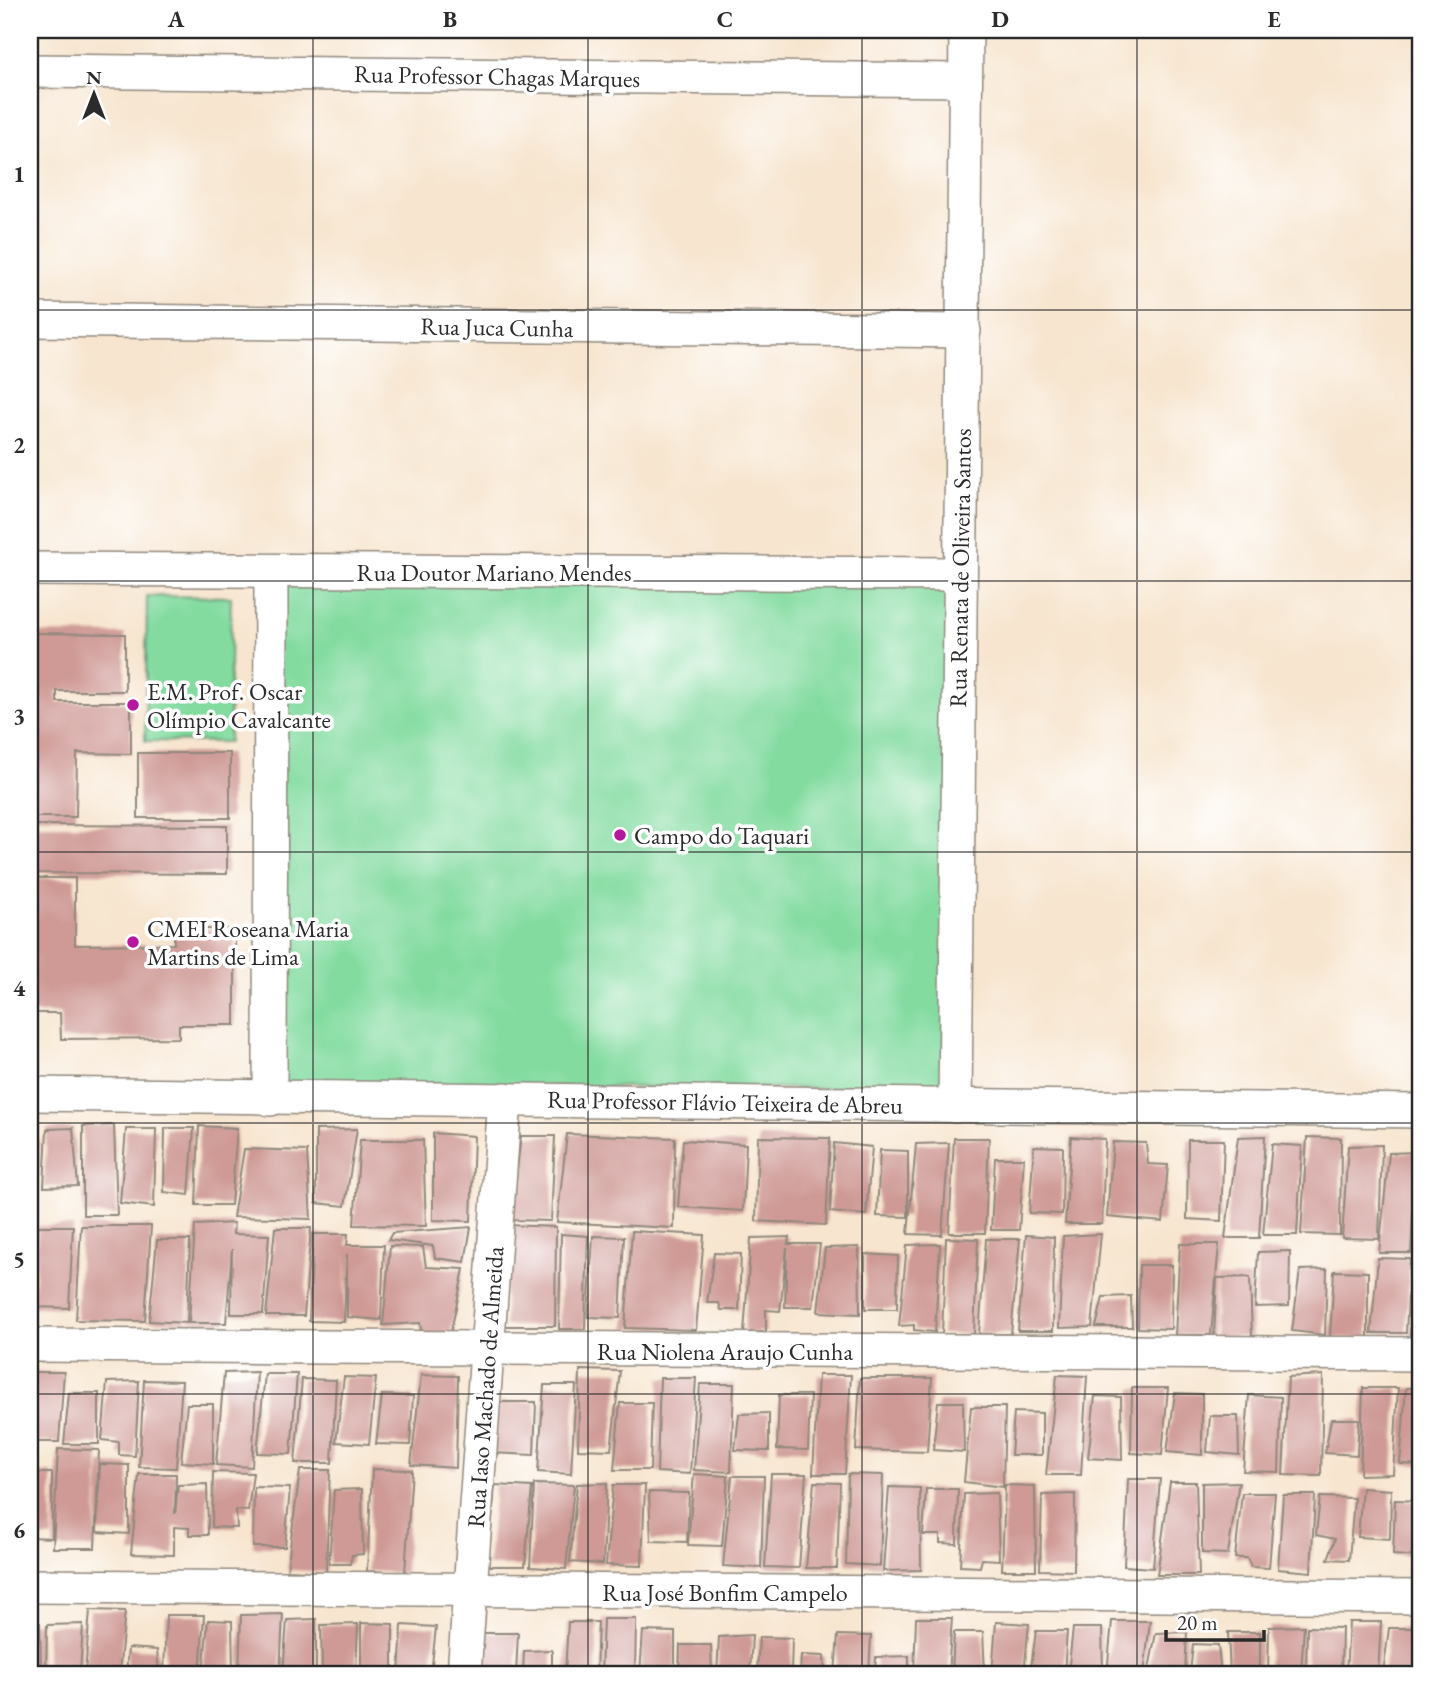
<svg xmlns="http://www.w3.org/2000/svg" width="1450" height="1704" font-family="'EB Garamond',serif">
<rect width="100%" height="100%" fill="#fff"/>
<filter id="ink" filterUnits="userSpaceOnUse"><feTurbulence type="fractalNoise" baseFrequency=".0143" numOctaves="2"/><feDisplacementMap in="SourceGraphic" scale="14" xChannelSelector="R" yChannelSelector="G"/><feConvolveMatrix kernelMatrix="1 2 1 2 8 2 1 2 1" color-interpolation-filters="sRGB"/></filter>
<filter id="wash" filterUnits="userSpaceOnUse"><feTurbulence type="fractalNoise" baseFrequency=".00686" numOctaves="4" result="noise"/><feDisplacementMap in="SourceGraphic" scale="28" xChannelSelector="R" yChannelSelector="G"/><feGaussianBlur stdDeviation="1.57" result="paint"/><feColorMatrix in="noise" values="0 0 0 0 0 0 0 0 0 0 0 0 0 0 0 0 0 1.4 0 .05"/><feComposite in="paint" operator="in"/></filter>
<g filter="url(#wash)">
<rect width="100%" height="100%" fill="#f7e5cf"/>
<g fill="#83dba0" stroke="#578366" stroke-width="2">
<path d="M271,571l688,3 -16,515 -662,-4z"/>
<path d="M147,596l84,1 -2,145 -84,-1z"/>
</g>
<g id="blocks">
<g fill="#cf9a95">
<path d="M30,633l95,1v57h-68v11h74v52l-54,-1 -1,64h-46v-117h10v-11h-10z"/>
<rect x="138" y="753" width="92" height="65"/>
<path d="M30,825l197,1v48l-194,-1v-13h-3z"/>
<path d="M30,878h45v67l99,-1v-15h61v96h-56v13l-118,1 -1,-26h-30z"/>
<path d="M114,1125l3,90h-34v-89z"/>
<path d="M199,1126l38,2 -6,77h-35z"/>
<path d="M73,1128l5,58 -34,1 3,-58z"/>
<path d="M165,1128h29l-5,67 -25,-3z"/>
<path d="M126,1129h30l-2,78 -34,-4z"/>
<path d="M357,1129l-12,77 -29,-3v-73z"/>
<path d="M433,1133l41,3 -3,85 -38,-1z"/>
<path d="M567,1134l108,4 -1,90 -117,-6z"/>
<path d="M521,1136h34l-4,85 -40,-1z"/>
<path d="M1265,1136l-6,102h-34l13,-101z"/>
<path d="M758,1137l72,1 -4,87 -70,-4z"/>
<path d="M1071,1137l34,2 -3,85h-37z"/>
<path d="M1307,1137l34,1 -1,97 -39,-1z"/>
<path d="M954,1138h35l-4,95h-36z"/>
<path d="M30,1140h9l-2,77h-7z"/>
<path d="M360,1140h63l3,86 -72,-1z"/>
<path d="M683,1140l63,4 -3,67 -65,-4z"/>
<path d="M1188,1140h36l-3,81 -34,-2z"/>
<path d="M1113,1142l33,1 2,21 20,1 -5,57 -56,-5z"/>
<path d="M834,1143l38,4 -6,68 -36,-3z"/>
<path d="M949,1143l-7,92 -34,-1 8,-90z"/>
<path d="M1272,1144l30,2 -5,89h-34z"/>
<path d="M1382,1145l-3,94 -37,-1 6,-92z"/>
<path d="M1034,1146l29,1 -1,67 -33,-1z"/>
<path d="M244,1149l63,2 4,68 -78,-2z"/>
<path d="M880,1150l28,1v66l-31,-1z"/>
<path d="M1416,1152l-5,101h-32l10,-100z"/>
<path d="M995,1158h29l-5,72h-28z"/>
<path d="M234,1223l-1,11 36,1 -6,79h-32l1,-65 -6,74h-37l6,-98z"/>
<path d="M506,1225l50,2 -1,99h-50z"/>
<path d="M38,1226h35l-4,82 -36,-1z"/>
<path d="M81,1226h70l-6,95 -69,-1z"/>
<path d="M471,1227l-6,35 -30,-4 -2,-12 -45,-6 4,-7z"/>
<path d="M275,1228h36l-7,88h-38z"/>
<path d="M632,1231l72,4 -8,95 -71,-2z"/>
<path d="M313,1234h35l-1,11h37l-3,75 -34,-3v-63l-3,68 -35,-1z"/>
<path d="M561,1234l27,2 -3,93h-26z"/>
<path d="M1101,1234l-9,93 -33,1 4,-92z"/>
<path d="M1026,1235l28,2 -1,94h-35z"/>
<path d="M593,1236l31,1 -4,81 -32,-1z"/>
<path d="M789,1237l-1,7h32l-7,63h-28l2,-59 -7,63 -14,-1v22l-22,1 7,-95z"/>
<path d="M946,1238l32,1 -4,95h-32z"/>
<path d="M986,1239h34l-9,95h-32z"/>
<path d="M157,1240h33l-3,83 -38,-2z"/>
<path d="M940,1244l-5,88 -21,-2v-5l-15,1 8,-81z"/>
<path d="M1180,1244h39l-8,91h-36z"/>
<path d="M390,1246l33,1 3,20 38,2 -14,67h-28l-2,-13 -37,2z"/>
<path d="M859,1247l1,67 -42,-2 7,-64z"/>
<path d="M1290,1251l-1,55 -34,1 3,-55z"/>
<path d="M714,1253l27,1 -2,56h-18l-2,-7h-12z"/>
<path d="M865,1254l33,2 -1,53h-32z"/>
<path d="M1416,1257h4v80h-10z"/>
<path d="M1378,1258l32,1 -4,74h-35z"/>
<path d="M1139,1265h33l-1,64 -33,-1z"/>
<path d="M1327,1269l-2,66 -33,-4 8,-61z"/>
<path d="M1334,1271l34,1v67l-38,-2z"/>
<path d="M1250,1277l2,60 -38,-1 3,-58z"/>
<path d="M1131,1296l1,31h-36l7,-30z"/>
<path d="M580,1370l40,1 -9,79 -33,-1z"/>
<path d="M30,1372h34l-5,70h-29z"/>
<path d="M257,1372l-5,95 -36,-2 8,-92z"/>
<path d="M265,1374h32l-6,80 -34,-1z"/>
<path d="M421,1375l37,1 -2,92 -45,-3z"/>
<path d="M818,1375h33l-6,99h-32z"/>
<path d="M1057,1375l30,1 -6,99h-35z"/>
<path d="M1323,1375l-2,101 -38,-1 5,-98z"/>
<path d="M344,1377l32,1 -7,66 -33,-2z"/>
<path d="M660,1378h36l-6,96 -33,-2z"/>
<path d="M860,1378h72l-5,74 -71,-2z"/>
<path d="M302,1379l34,1 -4,83h-37z"/>
<path d="M144,1380l38,1 -6,87 -37,-1z"/>
<path d="M139,1381l-4,75 -16,-1v-13l-17,-2 5,-58z"/>
<path d="M700,1384h34l-3,88 -37,-2z"/>
<path d="M544,1385h32l-5,89 -33,-2z"/>
<path d="M1132,1388h36l-6,67 -31,-2z"/>
<path d="M1363,1388h35l-5,86 -33,1z"/>
<path d="M1406,1388h14v77l-20,-1z"/>
<path d="M69,1393h30v51h-35z"/>
<path d="M1175,1393l27,1v61l-35,-3z"/>
<path d="M382,1395l31,1 -3,49 -34,-1z"/>
<path d="M779,1395h31l-2,55 -31,-1z"/>
<path d="M1249,1395l32,2 -2,75 -36,-1z"/>
<path d="M1095,1396l26,1 1,63 -34,-2z"/>
<path d="M499,1402h37l-2,53 -44,-2z"/>
<path d="M938,1402h25l1,50 -31,-2z"/>
<path d="M620,1403h32l-2,67h-36z"/>
<path d="M187,1404h26v60l-32,-2z"/>
<path d="M971,1407h34l-2,80 -39,-5z"/>
<path d="M1014,1412l28,1v42h-31z"/>
<path d="M769,1413v38l-34,-1 4,-36z"/>
<path d="M1210,1416h28l1,39 -32,-3z"/>
<path d="M1331,1419h28l-2,36 -32,-2z"/>
<path d="M58,1449l41,1 -4,98h-42z"/>
<path d="M100,1464l29,1v69l-32,-2z"/>
<path d="M372,1469l40,1 -7,103 -38,-2z"/>
<path d="M300,1470h30l-4,102 -39,-2z"/>
<path d="M213,1472l40,1 -5,38 -12,-1 1,18 -25,-1z"/>
<path d="M30,1473h22v65l-22,-1z"/>
<path d="M139,1474h37l-1,40 3,-29 29,-1 1,51h-19v-7l-15,-1v28l-43,-1z"/>
<path d="M694,1474l34,2 -6,70 -34,-1z"/>
<path d="M771,1474h35l-7,94 -34,-1z"/>
<path d="M848,1474l35,1 -3,91 -34,-2z"/>
<path d="M732,1476h32l-3,92 -38,-2z"/>
<path d="M1128,1479h32l-7,89 -29,-2z"/>
<path d="M814,1482l26,1 -3,85h-31z"/>
<path d="M1170,1482h26l3,93h-42z"/>
<path d="M1239,1482l-11,72 -26,-1v-70z"/>
<path d="M607,1483l-4,81 -33,-2 7,-78z"/>
<path d="M534,1484l40,1 -8,84 -36,-2z"/>
<path d="M495,1485l37,2 -7,79h-37z"/>
<path d="M613,1485h32l-3,81 -36,-1z"/>
<path d="M1005,1485l30,1 1,84h-34z"/>
<path d="M254,1487l36,1 -5,59h-32z"/>
<path d="M889,1487l31,1 1,82 -38,1z"/>
<path d="M1362,1488l29,2 -1,49 -32,-2z"/>
<path d="M362,1489l1,65 -11,1 -2,9h-21l5,-74z"/>
<path d="M926,1489h32l-1,55 -17,-1v-8h-17z"/>
<path d="M649,1492l40,1 -2,49 -36,-1z"/>
<path d="M997,1493l2,67 -17,-1 -2,8 -20,-1 4,-72z"/>
<path d="M1242,1493h33l-6,75 -18,-1 -4,-9h-12z"/>
<path d="M1075,1494l-1,77 -34,-1 2,-75z"/>
<path d="M1283,1495h32l-4,77 -33,-3z"/>
<path d="M1320,1497l34,1 -5,62 -21,-1 7,-20 -19,-4z"/>
<path d="M1395,1500l25,1v56l-27,-2z"/>
<path d="M90,1610l35,1 -6,63h-34z"/>
<path d="M283,1614l-3,60h-41l2,-59z"/>
<path d="M166,1615h38l-4,59h-36z"/>
<path d="M916,1618h36l-4,56h-34z"/>
<path d="M316,1619v55h-33l4,-54z"/>
<path d="M603,1619h33l-1,55h-34z"/>
<path d="M208,1620l24,1 1,53h-30z"/>
<path d="M1112,1621h38l-6,53h-37z"/>
<path d="M568,1622h30l-2,52h-31z"/>
<path d="M996,1622l33,2 -5,50h-32z"/>
<path d="M1349,1622h32l-3,52h-32z"/>
<path d="M30,1623h10l1,51h-11z"/>
<path d="M361,1623l32,1v50h-32z"/>
<path d="M83,1624l-3,50h-34l1,-49z"/>
<path d="M358,1624l-2,50h-34l-1,-49z"/>
<path d="M402,1625l34,2 -5,47h-32z"/>
<path d="M1304,1626l-3,48h-33l1,-47z"/>
<path d="M1307,1627l35,1 -1,46h-35z"/>
<path d="M1073,1628h29l1,46h-35z"/>
<path d="M1389,1628h31l-1,46h-36z"/>
<path d="M643,1631l32,1v42h-35z"/>
<path d="M1036,1631h31l-3,43h-34z"/>
<path d="M954,1632h29l2,42h-33z"/>
<path d="M1187,1632l-2,42h-37l8,-41z"/>
<path d="M1228,1632h32v42h-30z"/>
<path d="M482,1633h36l-2,41h-36z"/>
<path d="M752,1635l-2,39h-33l2,-37z"/>
<path d="M838,1635l33,1 -2,38h-34z"/>
<path d="M759,1637l33,1 -1,36h-34z"/>
<path d="M1193,1644l25,1 3,29h-31z"/>
<path d="M680,1645h31l1,29h-33z"/>
<path d="M128,1648l29,2 2,24h-33z"/>
<path d="M552,1650v24h-29l1,-23z"/>
<path d="M801,1655l23,1 1,18h-25z"/>
<path d="M909,1656v18h-34l1,-17z"/>
</g>
</g>
</g>
<g filter="url(#ink)">
<use href="#blocks" fill-opacity="0" stroke="#91887d" stroke-width="2"/>
<g fill="none" stroke-linecap="round" stroke-linejoin="round">
<defs>
<g id="minor">
<path d="M30,71l935,9"/>
<path d="M30,320l934,11"/>
<path d="M30,569l929,5"/>
<path d="M30,1094l1390,17"/>
<path d="M270,1099l1,-528"/>
<path d="M955,1106l11,-1076"/>
<path d="M30,1345l1390,9"/>
<path d="M30,1586l1390,11"/>
<path d="M464,1674l41,-575"/>
</g>
</defs>
<use href="#minor" stroke="#91887d" stroke-width="36"/>
<use href="#minor" stroke="#fff" stroke-width="33"/>
</g>
</g>
<path fill="none" stroke="#2b2b2b" stroke-width="2" stroke-opacity="0.55" d="M313,30v1644M588,30v1644M862,30v1644M1137,30v1644M30,310h1390M30,581h1390M30,852h1390M30,1123h1390M30,1394h1390"/>
<g fill="#b5179e" stroke="#fff" stroke-width="2.5">
<circle cx="133" cy="705" r="7"/>
<circle cx="620" cy="835" r="7"/>
<circle cx="133" cy="942" r="7"/>
</g>
<g text-anchor="middle" dominant-baseline="central" stroke-width="7" stroke-linejoin="round" paint-order="stroke">
<g font-size="24" fill="#2b2b2b" stroke="#fff">
<text transform="translate(497 76) rotate(1)">Rua Professor Chagas Marques</text>
<text transform="translate(497 327) rotate(1)">Rua Juca Cunha</text>
<text transform="translate(960 568) rotate(-89)">Rua Renata de Oliveira Santos</text>
<text x="494" y="572">Rua Doutor Mariano Mendes</text>
<text transform="translate(725 1102) rotate(1)">Rua Professor Flávio Teixeira de Abreu</text>
<text x="725" y="1351">Rua Niolena Araujo Cunha</text>
<text transform="translate(485 1387) rotate(-86)">Rua Iaso Machado de Almeida</text>
<text x="725" y="1592">Rua José Bonfim Campelo</text>
</g>
<g font-size="24" fill="#2b2b2b" stroke="#fff" text-anchor="start">
<text x="147" y="691">E.M. Prof. Oscar<tspan x="147" dy="28">Olímpio Cavalcante</tspan></text>
<text x="634" y="835">Campo do Taquari</text>
<text x="147" y="928">CMEI Roseana Maria<tspan x="147" dy="28">Martins de Lima</tspan></text>
</g>
</g>
<rect width="1450" height="1704" fill="none" stroke="#fff" stroke-width="77"/>
<g transform="translate(94 94)" stroke="#ffffff" stroke-width="5" paint-order="stroke">
<path d="M0-5L12 26L0 18L-12 26Z" fill="#2b2b2b"/>
<text y="-10" font-size="19" font-weight="bold" text-anchor="middle" fill="#2b2b2b">N</text>
</g>
<path d="M1166 1630v10h98v-10" fill="none" stroke="#2b2b2b" stroke-width="3.5"/>
<text x="1177" y="1630" font-size="21" fill="#2b2b2b" stroke="#ffffff" stroke-width="5" paint-order="stroke">20 m</text>
<rect x="38" y="38" width="1374" height="1628" fill="none" stroke="#2b2b2b" stroke-width="2.5"/>
<g font-size="23" text-anchor="middle" font-weight="bold" fill="#2b2b2b">
<text x="176" y="27">A</text>
<text x="450" y="27">B</text>
<text x="725" y="27">C</text>
<text x="1000" y="27">D</text>
<text x="1274" y="27">E</text>
<text x="19" y="182">1</text>
<text x="19" y="453">2</text>
<text x="19" y="724">3</text>
<text x="19" y="996">4</text>
<text x="19" y="1267">5</text>
<text x="19" y="1538">6</text>
</g>
</svg>
